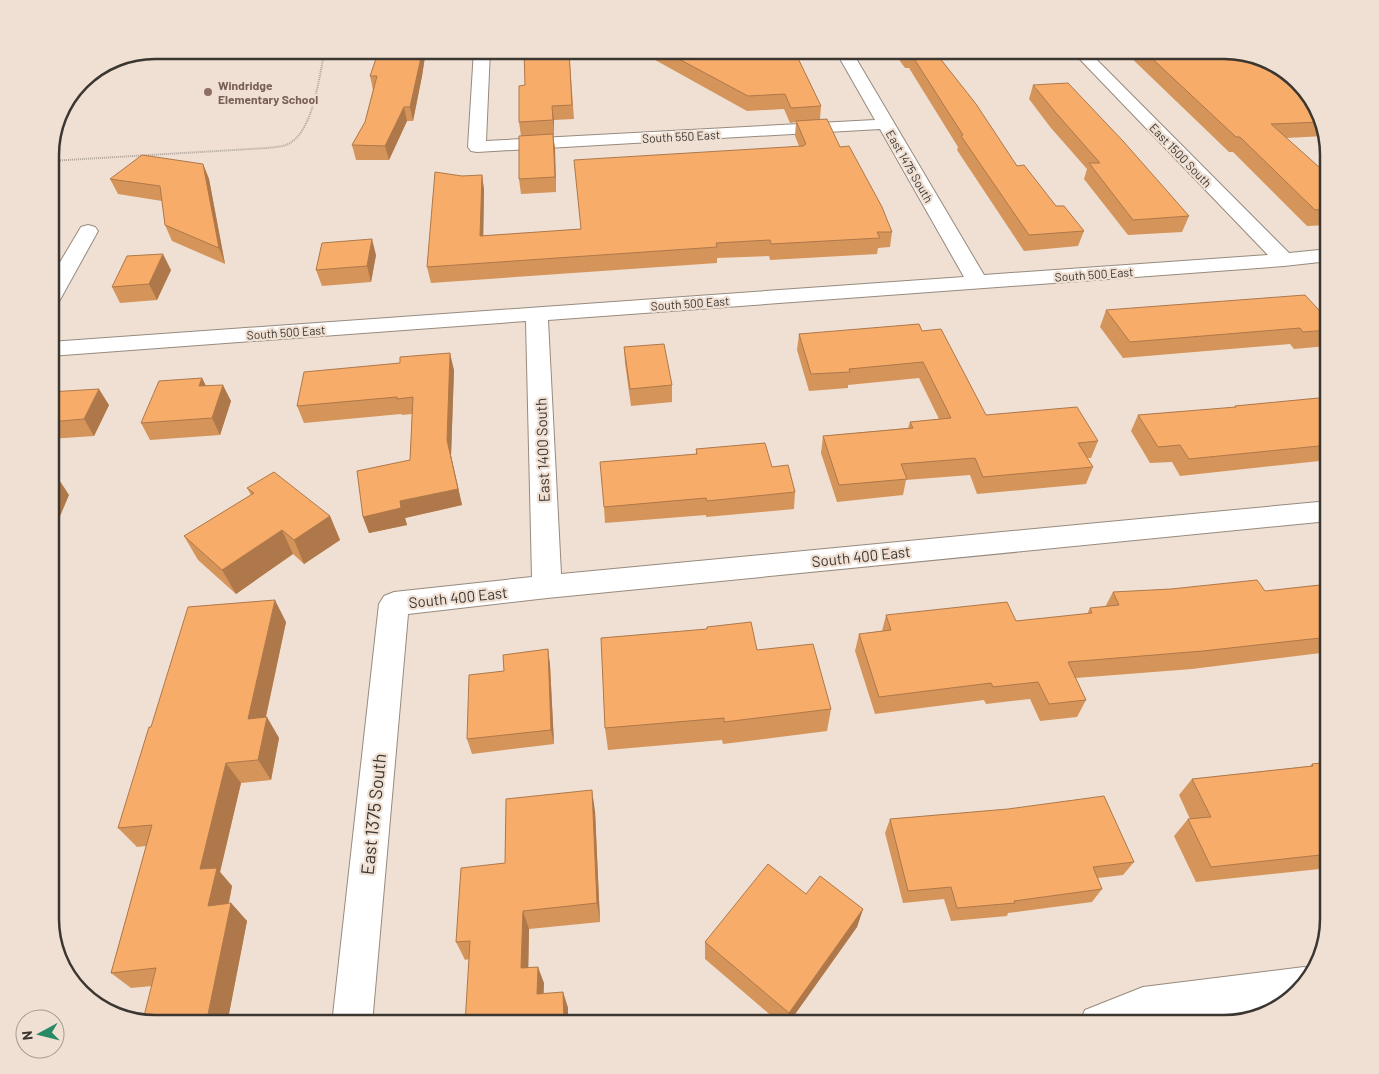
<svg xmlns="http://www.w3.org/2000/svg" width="1379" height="1074" font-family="Barlow,sans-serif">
<rect width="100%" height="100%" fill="#efe0d3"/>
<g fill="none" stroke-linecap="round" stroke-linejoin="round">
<defs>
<g id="street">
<path d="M474,50h16l-4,91 389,-21 -40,-70h16l133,225 284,-20 -197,-205h16l202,203 40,-4v12l-45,5 -736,54 13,254 768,-73v20l-782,77 -139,16 -36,410h-40l47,-420 5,-8 10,-4 138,-15 -6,-256 -476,35v-14l914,-65 -84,-148 -403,23 -6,-1 -3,-4z"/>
<path d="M88,225l7,2 3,4 -37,67 -3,5 -8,1v-25l31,-52z"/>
<path d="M1304,967l8,3 -5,13 -31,26 -112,15h-85l6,-14 58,-23z"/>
</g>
</defs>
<use href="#street" stroke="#978a7e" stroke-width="2"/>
<path stroke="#b0a49a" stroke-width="2" stroke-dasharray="1 1" stroke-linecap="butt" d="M50,161l217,-13c8,-1 16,-1 23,-5 24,-14 29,-68 35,-93"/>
<use href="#street" fill="#fff" fill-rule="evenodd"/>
</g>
<g fill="#d5945a">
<path d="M379,50h47l-4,26 -9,45h-6l-18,39h-33l-4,-15 13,-23 8,-32 -3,-14z"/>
<path d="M569,50l5,69 -20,1v15h-1l2,14 1,43 -35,2 -2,-15 2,-43 -2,-14 6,-37z"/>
<path d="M648,50h146l27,56 -1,13 20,28 52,85 -2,15 -12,1 -1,6 -107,6 -1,-4 -52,2v5l-286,20 -4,-16 55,-92 2,15 -1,46 98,-7 218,-83 -4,-10 1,-14 -6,1 -6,-14 -37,2 -99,-55z"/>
<path d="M892,50h50l2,2 -2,9 75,105 39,40 28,25 -6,15 -54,5 -67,-101 1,-3 -49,-79h-4z"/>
<path d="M1123,50h102l93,58 7,28 -39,2 43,38v49l-22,1 -74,-74h-4z"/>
<path d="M1033,85l156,131 -7,16 -54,3 -44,-56 3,-10 -36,-41 -22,-29z"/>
<path d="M203,164l6,15 16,85 -53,-23 -7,-16 -3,-24 -44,-7 -8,-15z"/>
<path d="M376,255l-5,27 -49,4 -6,-16z"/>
<path d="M171,270l-14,30 -37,3 -8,-16z"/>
<path d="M1106,310l223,11v23l-1,2 -34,3 -4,-5 -167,14 -23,-31z"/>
<path d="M922,331l64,84 112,26 -7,17h-4l6,9 -7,17 -109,10 -7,-19 -64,5 -3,15 -66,7 -16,-49 2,-17 85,-8 2,-6 29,-3 -20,-41 -71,7v3l-39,3 -12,-41 2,-16z"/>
<path d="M624,347l48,38v17l-41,4 -6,-43z"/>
<path d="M454,370l-3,86 11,49 -57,13 2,7 -38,8 -6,-16 47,-57 2,-46 -10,1 -1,-1 -97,9 -7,-17z"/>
<path d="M202,378l4,8 25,15 -11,34 -70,5 -9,-17z"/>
<path d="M50,392l59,13 -15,31 -44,3z"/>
<path d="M1329,397v63l-149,16 -8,-14 -22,1 -19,-32 7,-16 95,-7 2,-2z"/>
<path d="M696,449l76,18 23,25 -1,17 -88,8v-2l-101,8 -1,-16 92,-53z"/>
<path d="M247,488l83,28 10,24 -36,24 -11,-10 -57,40 -38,-34 -14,-24 67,-41z"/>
<path d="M1329,584v68l-137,17 -116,9 10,22 -9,17 -37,4 -10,-22 -44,5 -2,-4 -109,14 -20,-63 4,-17 23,-3 4,-16 130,6 71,-7 3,-6 15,-1 8,-15 152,-1z"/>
<path d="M286,622l-20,95 13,21 -8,42 -30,3 -21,89 12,14 -3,18 2,-1 16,18 -20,103h-73l-2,-38 -21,2 -20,-15 35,-127 -9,1 -19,-19 33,-101z"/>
<path d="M548,649l2,16 4,79 -82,10 -5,-15z"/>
<path d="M757,650l74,59 -4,22 -104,13 -1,-4 -114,10 -3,-22z"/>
<path d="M1329,762v106l-133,14 -22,-46 14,-17h2l-11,-24 13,-16 118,-13 2,-2z"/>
<path d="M595,811l5,111 -71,7 -1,39 16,15 -1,11 20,-2 5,16 -99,-49 -4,1 -9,-18 49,-79z"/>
<path d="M890,819l244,43 -11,13 -25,3 4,11 -10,13 -84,11 -1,3 -56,5 -7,-22 -41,4 -18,-70z"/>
<path d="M806,894l57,15 -6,18 -69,97h-7l-76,-65v-17z"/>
</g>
<g fill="#ae784a">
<path d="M421,50h5l-4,26 -9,45 -3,-14z"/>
<path d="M552,106l2,14v15l-1,-15z"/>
<path d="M404,107l3,14 -18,39 -4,-14z"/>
<path d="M553,134l2,15 1,43 -1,-15z"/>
<path d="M203,164l6,15 16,85 -6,-16z"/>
<path d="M482,175l2,15 -1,62 -3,-16z"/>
<path d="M372,239l4,16 -5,27 -4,-16z"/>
<path d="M163,254l8,16 -14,30 -8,-16z"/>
<path d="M450,353l4,17 -3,86 11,49 -57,13 2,7 -38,8 -6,-16 37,-16 47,-61z"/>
<path d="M202,378l8,17 -11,-9z"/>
<path d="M223,385l8,16 -11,34 -8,-17z"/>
<path d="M99,389l10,16 -15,31 -10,-17z"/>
<path d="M58,478l11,17 -19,45v-45z"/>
<path d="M330,516l10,24 -36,24 -10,-24z"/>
<path d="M282,530l11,24 -57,40 -14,-24z"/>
<path d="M275,600l11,22 -25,117 -13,-20z"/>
<path d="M548,649l2,16 4,79 -3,-14z"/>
<path d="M267,717l12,21 -8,42 -13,-20z"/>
<path d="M226,763l15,20 -21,89 12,14 -8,37 -16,-17 -8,-37z"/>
<path d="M592,790l3,21 5,111 -3,-19z"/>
<path d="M231,903l16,18 -20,103h-21z"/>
<path d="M863,909l-6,18 -69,97h-2l3,-11z"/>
<path d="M523,911l6,18 -1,56 -7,-17z"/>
<path d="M538,967l6,16 -1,27 -6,-16z"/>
<path d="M563,992l5,16v16h-4z"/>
</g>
<g fill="#f8ac69" stroke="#ae784a">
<path d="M379,50h42l-1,12 -10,45h-6l-19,39 -33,-1 13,-23 12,-46h-7z"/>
<path d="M524,50h45l3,55 -20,1 1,14 -34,2v-36l6,-1z"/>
<path d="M662,50h132l27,56 -30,2 -6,-14 -37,2z"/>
<path d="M904,50h38l2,2h-9l41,52 41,62 7,-1 32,41h8l20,25 -55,4 -68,-99 2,-1 -52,-81h-4z"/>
<path d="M1143,50h82l63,22 30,36 3,14 -50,2 58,52v33l-14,1 -75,-73h-4z"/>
<path d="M1068,83l55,58 66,75 -56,4 -44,-57h11l-44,-50 -23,-28z"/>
<path d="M827,119l13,28 9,-1 33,61 10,25h-15l3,6 -109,6 -1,-4 -54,3 1,4 -290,20 8,-95 27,4 20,-1 -2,61 101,-7 -7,-69 229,-14 3,-2 -10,-23z"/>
<path d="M553,134l2,43 -36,2v-43z"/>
<path d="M142,155l61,9 16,84 -54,-23 -5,-39 -50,-7z"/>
<path d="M372,239l-5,27 -51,4 6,-27z"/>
<path d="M163,254l-14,30 -37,3 15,-31z"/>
<path d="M1305,295l24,26v9l-26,2 -3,-4 -170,14 -24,-32z"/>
<path d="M919,324l3,7 19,-2 45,86 91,-8 21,34 -20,2 15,24 -110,10 -8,-19 -74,6 6,15 -68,6 -16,-49 90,-8 -3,-6 41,-4 -28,-56 -74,7 1,3 -39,2 -12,-40z"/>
<path d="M664,344l8,41 -42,4 -6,-42z"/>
<path d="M450,353l-3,87 11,49 -58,12 1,7 -38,9 -6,-46 53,-11 3,-63 -16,2v-2l-100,9 7,-34 96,-9v-6z"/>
<path d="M202,378l-3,8 24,-1 -11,33 -71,5 18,-42z"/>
<path d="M99,389l-15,30 -34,3v-30z"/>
<path d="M1329,397v48l-140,14 -9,-14 -22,2 -20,-32 98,-8 -1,-1z"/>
<path d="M765,443l7,24 16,-2 7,27 -88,9 -1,-3 -102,9 -4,-45 97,-8 -1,-5z"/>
<path d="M274,472l56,44 -36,24 -12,-10 -60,40 -38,-34 70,-43 -7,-5z"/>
<path d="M58,478l-8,17v-16z"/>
<path d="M1257,580l8,11 64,-7v53l-126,14 -135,11 18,38 -37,4 -11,-22 -45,5 -2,-4 -112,14 -20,-63 32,-4 -5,-15 121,-13 9,19 76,-8 -2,-5 29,-3 -6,-13 58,-3z"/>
<path d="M275,600l-27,119 19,-2 -9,43 -32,3 -26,106 17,-1 -9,38 23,-3 -25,121h-52l-11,-4 13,-52 -45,5 41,-148 -34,3 31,-101h2l37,-120z"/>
<path d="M751,622l6,28 56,-6 18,65 -107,13v-4l-119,10 -4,-90 106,-9v-2z"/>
<path d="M548,649l3,81 -84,9 2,-64 35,-4 -1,-16z"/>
<path d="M1329,762v92l-118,13 -23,-48 23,-2 -19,-38 121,-13 -1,-2z"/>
<path d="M592,790l5,113 -74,8 -2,57 17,-1 -1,27 26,-2 1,32h-99l5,-83 -14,1 5,-74 44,-5 1,-64z"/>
<path d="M1104,796l30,66 -41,5 9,22 -88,12 1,2 -58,5 -6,-21 -43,4 -18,-72 118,-10z"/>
<path d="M768,864l38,30 14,-18 43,33 -74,104 -84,-71z"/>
</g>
<circle fill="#8d6e63" stroke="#efe0d3" stroke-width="2" cx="208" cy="92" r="5"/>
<g text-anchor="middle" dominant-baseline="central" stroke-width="4.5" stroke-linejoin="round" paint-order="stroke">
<g font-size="12" font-weight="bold" fill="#785e54" stroke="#efe0d3" text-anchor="start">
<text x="218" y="85">Windridge<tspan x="218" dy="14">Elementary School</tspan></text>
</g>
<g font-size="12" fill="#3c3631" stroke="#efe0d3">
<text transform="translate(681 136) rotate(-3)">South 550 East</text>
<text transform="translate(1181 155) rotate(46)">East 1500 South</text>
<text transform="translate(910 166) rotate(60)">East 1475 South</text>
<text transform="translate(1094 274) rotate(-4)">South 500 East</text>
<text transform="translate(690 303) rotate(-4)">South 500 East</text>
<text transform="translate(286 332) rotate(-4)">South 500 East</text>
</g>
<g font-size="15" fill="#3c3631" stroke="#efe0d3">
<text transform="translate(542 450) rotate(-92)">East 1400 South</text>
<text transform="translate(861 556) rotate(-6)">South 400 East</text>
<text transform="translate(458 597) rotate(-6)">South 400 East</text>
</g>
<g font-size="18" fill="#3c3631" stroke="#efe0d3">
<text transform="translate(373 814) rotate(-84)">East 1375 South</text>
</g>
</g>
<path d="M0 0H1379V1074H0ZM155 59H1224A96 96 0 0 1 1320 155V919A96 96 0 0 1 1224 1015H155A96 96 0 0 1 59 919V155A96 96 0 0 1 155 59Z" fill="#efe0d3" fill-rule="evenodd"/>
<path fill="none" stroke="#3c3631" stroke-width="2.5" d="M155 59H1224A96 96 0 0 1 1320 155V919A96 96 0 0 1 1224 1015H155A96 96 0 0 1 59 919V155A96 96 0 0 1 155 59Z"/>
<g transform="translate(40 1034) rotate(263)"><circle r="24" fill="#efe0d3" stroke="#a79c92"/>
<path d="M0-4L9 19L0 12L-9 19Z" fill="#288a64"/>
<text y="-8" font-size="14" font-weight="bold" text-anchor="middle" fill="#3c3631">N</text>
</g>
</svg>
